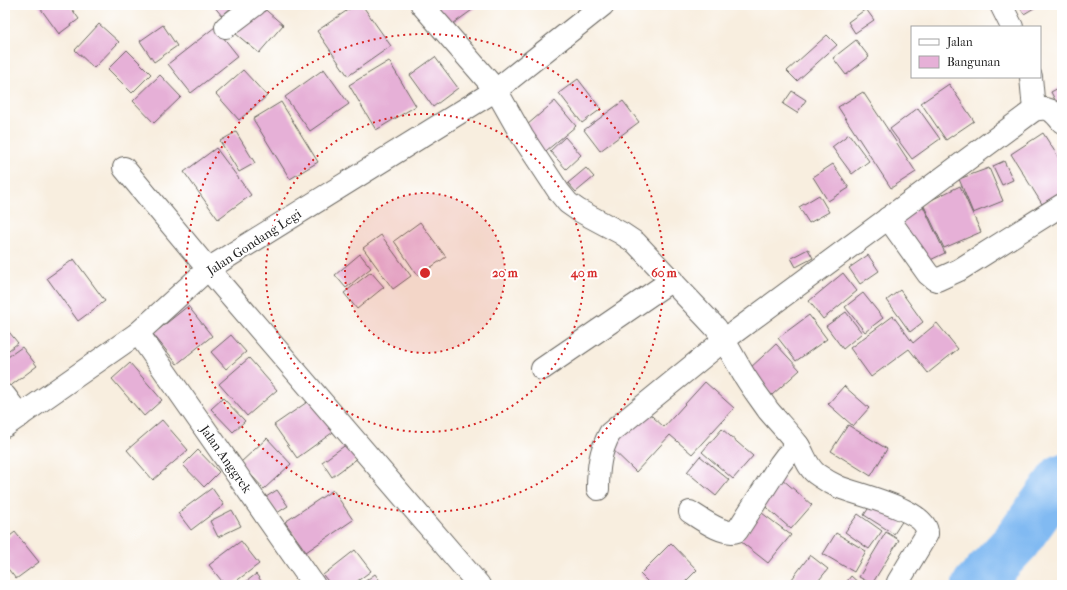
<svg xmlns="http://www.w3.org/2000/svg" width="1067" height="590" font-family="'IM FELL French Canon',serif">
<rect width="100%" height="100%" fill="#fff"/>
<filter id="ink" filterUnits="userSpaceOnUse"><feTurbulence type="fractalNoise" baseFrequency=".025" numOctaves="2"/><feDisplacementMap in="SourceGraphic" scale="8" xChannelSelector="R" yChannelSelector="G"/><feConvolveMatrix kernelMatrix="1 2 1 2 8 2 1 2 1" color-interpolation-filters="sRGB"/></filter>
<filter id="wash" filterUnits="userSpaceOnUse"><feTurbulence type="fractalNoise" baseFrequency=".012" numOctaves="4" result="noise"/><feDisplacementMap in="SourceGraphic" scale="16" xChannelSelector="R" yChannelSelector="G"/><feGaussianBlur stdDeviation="0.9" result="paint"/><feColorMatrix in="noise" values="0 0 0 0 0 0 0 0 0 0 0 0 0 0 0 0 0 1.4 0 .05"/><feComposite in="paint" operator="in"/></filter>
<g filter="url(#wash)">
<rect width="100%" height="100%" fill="#f8eedf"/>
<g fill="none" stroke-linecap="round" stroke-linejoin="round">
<path stroke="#81baf2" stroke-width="48" d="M976,585l40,-43 46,-64"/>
</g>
<g id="blocks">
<g fill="#e6b0d7">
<path d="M38,5h31l10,14 -20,15z"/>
<path d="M213,5h21l-12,11z"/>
<path d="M260,5l23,20 -24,28 -23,-19z"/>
<path d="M355,5h7l29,41 -43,30 -31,-45z"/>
<path d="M434,5h45l-29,21z"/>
<path d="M1018,5h21l-15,9z"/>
<path d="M866,9l8,11 -19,13 -7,-11z"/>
<path d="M99,24l20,18 -25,26 -19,-18z"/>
<path d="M163,25l14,21 -23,16 -14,-21z"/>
<path d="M215,27l23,29 -47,37 -23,-29z"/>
<path d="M827,35l10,10 -40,36 -10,-10z"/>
<path d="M856,40l13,17 -23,18 -13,-17z"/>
<path d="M127,50l24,24 -19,19 -24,-24z"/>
<path d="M435,57l23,31 -25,19 -23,-32z"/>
<path d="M389,61l27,45 -40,24 -27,-45z"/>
<path d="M324,69l25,35 -39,27 -25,-34z"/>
<path d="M243,70l24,26 -28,24 -23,-26z"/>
<path d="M160,75l21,22 -27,26 -21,-22z"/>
<path d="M578,79l23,30 -19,14 -23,-30z"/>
<path d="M949,84l25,37 -28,19 -25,-37z"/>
<path d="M1062,86v23l-2,1 -9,-18z"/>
<path d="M792,91l14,9 -9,13 -14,-9z"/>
<path d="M863,92l53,80 -25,16 -53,-81z"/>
<path d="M555,101l21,25 -35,29 -21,-24z"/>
<path d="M623,101l16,21 -39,29 -16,-21z"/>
<path d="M281,102l37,60 -28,17 -37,-60z"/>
<path d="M918,108l22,31 -28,20 -22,-30z"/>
<path d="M236,132l19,31 -16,9 -19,-31z"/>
<path d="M1043,133l19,30v29l-20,12 -31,-50z"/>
<path d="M849,134l20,27 -17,13 -20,-27z"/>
<path d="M565,137l16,18 -15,14 -16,-18z"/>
<path d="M216,148l35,47 -33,24 -34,-47z"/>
<path d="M1004,161l9,19 -11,5 -9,-19z"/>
<path d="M833,164l16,24 -21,13 -15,-24z"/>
<path d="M586,168l8,9 -18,15 -8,-9z"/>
<path d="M989,168l14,33 -30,12 -14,-34z"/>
<path d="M960,186l21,46 -37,16 -21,-44z"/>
<path d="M819,195l10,17 -20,11 -10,-16z"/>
<path d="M923,206l22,47 -23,11 -22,-47z"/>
<path d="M420,222l26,35 -28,19 -24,-35z"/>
<path d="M381,235l30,41 -18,13 -30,-41z"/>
<path d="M808,249l5,9 -17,9 -5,-9z"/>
<path d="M360,254l11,14 -25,20 -11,-13z"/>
<path d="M868,255l11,16 -19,13 -11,-16z"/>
<path d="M74,259l31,42 -27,20 -31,-43z"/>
<path d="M371,272l13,15 -27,22 -13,-16z"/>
<path d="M843,273l14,18 -34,28 -14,-18z"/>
<path d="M900,290l23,32 -13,10 -23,-32z"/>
<path d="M863,293l20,25 -18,14 -20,-25z"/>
<path d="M188,306l24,30 -35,28 -24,-30z"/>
<path d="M846,312l16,21 -19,16 -17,-23z"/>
<path d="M809,315l18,24 -31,22 -18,-23z"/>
<path d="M893,316l20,27 24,-20 21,26 -30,24 -19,-24 -38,28 -21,-29z"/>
<path d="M5,327l13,16 -13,10z"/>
<path d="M231,335l15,17 -20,17 -15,-17z"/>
<path d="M776,344l24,26 -28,25 -23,-26z"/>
<path d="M22,347l15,19 -32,24v-31z"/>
<path d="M249,358l28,32 -30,26 -28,-32z"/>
<path d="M130,363l32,37 -18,16 -32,-37z"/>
<path d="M705,382l29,26 -42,46 -22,-19 -34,37 -29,-28 35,-37 22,20z"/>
<path d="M844,386l25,22 -16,18 -25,-22z"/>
<path d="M223,398l22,23 -12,11 -22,-23z"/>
<path d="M313,398l23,32 -39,28 -23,-33z"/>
<path d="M162,420l26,30 -35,30 -26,-30z"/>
<path d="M848,425l39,24 -16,27 -40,-25z"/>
<path d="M722,429l31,27 -20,23 -31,-27z"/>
<path d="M267,438l24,26 -27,25 -24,-26z"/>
<path d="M347,444l11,14 -26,19 -10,-15z"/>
<path d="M198,450l21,22 -15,15 -21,-22z"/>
<path d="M700,456l29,24 -13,16 -29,-24z"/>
<path d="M781,478l31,27 -21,24 -31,-27z"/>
<path d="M212,488l12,17 -33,25 -13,-17z"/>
<path d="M277,490l11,16 -11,7 -11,-16z"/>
<path d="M333,490l20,30 -47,32 -21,-30z"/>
<path d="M874,500l29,20 -9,14 -30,-19z"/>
<path d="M232,510l9,16 -23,11 -8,-16z"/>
<path d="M762,513l29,22 -23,28 -28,-22z"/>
<path d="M858,514l24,17 -13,18 -24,-17z"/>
<path d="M15,532l24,30 -23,17 -11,-14v-25z"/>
<path d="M886,532l13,8 -27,44 -13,-7z"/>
<path d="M836,533l30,18 -12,21 -31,-18z"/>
<path d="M241,541l18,23 -28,21h-6l-16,-20z"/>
<path d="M671,543l26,27 -15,15h-31l-11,-11z"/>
<path d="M355,550l16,21 -19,14h-21l-8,-10z"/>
<path d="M810,555l18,14 -13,16h-16l-7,-6z"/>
<path d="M256,574l8,11h-22z"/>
<path d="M375,574l8,11h-23z"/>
<path d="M851,576l10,9h-17z"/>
</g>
</g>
</g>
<g filter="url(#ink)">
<use href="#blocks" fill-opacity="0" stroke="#696660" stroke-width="1"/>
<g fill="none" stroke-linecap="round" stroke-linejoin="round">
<defs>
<g id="minor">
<path d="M422,5l74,85 26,46 37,56 9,11 10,7 43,23 15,10 80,85c9,13 17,28 25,42 8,14 18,27 27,40 10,12 21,23 30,35 7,10 9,23 20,30 7,5 14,9 21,12 19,8 90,23 88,47l-29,48"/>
<path d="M1001,5l11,22"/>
<path d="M226,27l29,-22"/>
<path d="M1031,77l3,33"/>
<path d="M124,168l84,101 271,316"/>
<path d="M888,218l40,56 6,5 3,1 22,-10 103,-65"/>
<path d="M138,333l176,252"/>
<path d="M542,369l130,-89"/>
<path d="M5,396l15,20"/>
<path d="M5,426l133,-93 70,-64 288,-179 107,-85"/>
<path d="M598,489c0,-21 2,-38 12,-56l114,-93 310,-230c15,-4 19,1 28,12"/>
<path d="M690,512c11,7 34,24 47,19l43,-67 6,-8 12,-11"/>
</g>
</defs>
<use href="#minor" stroke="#696660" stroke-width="24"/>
<use href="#minor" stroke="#fff" stroke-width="22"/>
</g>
</g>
<circle cx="425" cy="273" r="80" fill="#d62828" fill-opacity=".12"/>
<g fill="none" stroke="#d62828" stroke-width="2" stroke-dasharray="2 4">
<circle cx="425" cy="273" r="80"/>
<circle cx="425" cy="273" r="159"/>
<circle cx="425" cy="273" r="239"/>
</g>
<g text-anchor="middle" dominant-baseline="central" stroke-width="4" stroke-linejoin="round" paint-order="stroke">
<g font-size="13" fill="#1c1c1c" stroke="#fff">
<text transform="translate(254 242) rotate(-33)">Jalan Gondang Legi</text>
<text transform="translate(226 459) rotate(55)">Jalan Anggrek</text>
</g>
</g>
<circle cx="425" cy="273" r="6" fill="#d62828" stroke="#fff" stroke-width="2"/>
<g font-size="12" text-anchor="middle" font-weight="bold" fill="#d62828" stroke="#fff" stroke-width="4" stroke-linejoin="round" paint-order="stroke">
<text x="505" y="277">20 m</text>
<text x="584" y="277">40 m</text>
<text x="664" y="277">60 m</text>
</g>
<rect width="1067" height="590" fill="none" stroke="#fff" stroke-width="20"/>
<rect x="911" y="26" width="130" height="52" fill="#ffffff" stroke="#a4a4a4"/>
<rect x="919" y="39" width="20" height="6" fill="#ffffff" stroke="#a4a4a4"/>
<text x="947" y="46" font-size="12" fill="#1c1c1c">Jalan</text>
<rect x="919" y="56" width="20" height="12" fill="#e6b0d7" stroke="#a4a4a4"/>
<text x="947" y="66" font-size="12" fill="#1c1c1c">Bangunan</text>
</svg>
